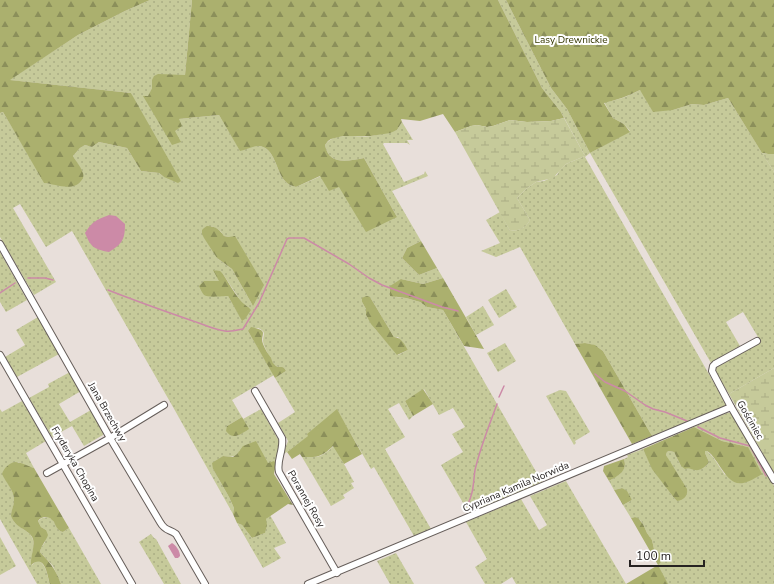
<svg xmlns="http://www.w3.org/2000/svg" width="774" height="584" font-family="'Nunito Sans',sans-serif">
<defs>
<pattern id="grass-dots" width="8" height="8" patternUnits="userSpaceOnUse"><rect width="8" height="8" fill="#c6ca9a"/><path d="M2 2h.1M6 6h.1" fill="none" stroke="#aaad84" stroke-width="1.8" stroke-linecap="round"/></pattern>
<pattern id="forest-firs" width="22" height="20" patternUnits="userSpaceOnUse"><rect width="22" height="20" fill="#abb06e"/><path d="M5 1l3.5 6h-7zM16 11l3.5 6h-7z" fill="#8b8f5a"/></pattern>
<pattern id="wetland-marsh" width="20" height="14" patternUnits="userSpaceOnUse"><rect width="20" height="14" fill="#c6ca9a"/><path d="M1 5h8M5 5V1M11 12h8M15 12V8" fill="none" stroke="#aaad84"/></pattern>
</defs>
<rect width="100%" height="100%" fill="#e8dfda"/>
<g fill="url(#grass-dots)" fill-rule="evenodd">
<path d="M150,0h42l-7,75 -32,5 -1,8 -4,9 -4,-1 31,35 4,-12 40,-4 21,35c5,-1 12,-4 18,-4 17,0 18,26 27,35 2,3 7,5 11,6l25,-11 76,41 -33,-59c-16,3 -35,8 -39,-13 9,-14 33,-7 47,-9 8,-2 16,-4 25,-6l5,-8 11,18h-6l3,5 -3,-2h-23l-1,1 21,38 20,-8 1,-3 3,5 -36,15 29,50 -14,7 -5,10 17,17 18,-7 6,10 -20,6 -22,-5 -5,18 10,1 14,4 7,5 16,3 99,172 -73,31 -28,-48 22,-13 -11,-18 13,-7 -12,-19 -14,7 -15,-26 -19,12 8,15 -4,4 -10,-17 -11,6 17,28 -20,12 46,80 -17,7 -40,-69 -3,2 -34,-59 -29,24 1,2 -25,18v-3l4,-10 -10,-18 17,-11 -20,-34 11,-7c-3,-7 -5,-2 -10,-5 -5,-3 -7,-11 -10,-16 -1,-3 -3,-6 -3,-9 0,-7 4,-9 -5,-13l-10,3 26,44 -42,25 10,17 -15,9 10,10 11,-7 -5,-10 18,-10 18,32v8l-3,15 -8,-1 -28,-13c-4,8 -9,7 -17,6l-10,13 16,28 5,11 -1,6 -60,-107 -101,-176 -26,16 -26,-43 -7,4 43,74 -22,13 -34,-58v-124l3,-1 42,71 9,1 29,-11 -10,-17 7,-8 5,-3 7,2 7,-5 28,6 14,23 18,2 5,4 -33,-84 -122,-13 69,-45 47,-24zM211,226c8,3 9,4 13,10l5,1 24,69 -21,-37 -15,-11zM214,270l9,4 17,26 4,5 4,2 -6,13 -14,-24h-7l-17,-15h16zM370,297l24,40h4l10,13 -10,5 -22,-25 -10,-15v-6l-4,-7z"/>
<path d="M498,0h8l45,88 16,21 23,44 40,-22 -6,-7 -11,-6 -9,-16c13,-1 24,-6 36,-12l33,20 19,-6 12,1 24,-7 46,74v196l-45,26 -15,-25 47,-27 -18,-30 -17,10 14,24 -29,17 -121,-210 -5,4 141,247 -2,3 -72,29 -49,-85c-9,-8 -17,-8 -28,-7l-55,-97 -24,10 -15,-6 19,-8 -14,-23 14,-8 10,19c9,-1 15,-2 20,-11l-13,-22 9,-9 10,-7 8,-1 13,-6 3,-5 6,-6 19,-8 -24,-44 -19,-24z"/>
<path d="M0,252l27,48 -21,12 -6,-10z"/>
<path d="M506,289l11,18 -18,11 -11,-18z"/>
<path d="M483,306l11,19 -18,10 -10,-18z"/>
<path d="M38,317l21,37 -42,23 -12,-20 20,-12 -9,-15z"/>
<path d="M505,343l11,18 -18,11 -11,-19z"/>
<path d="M70,372l11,19 -22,13 11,18 21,-12 13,22 -1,3 -19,11 -12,-20 -20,11 -23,-39 20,-11 -1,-3z"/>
<path d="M560,390l6,1 24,41 -15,9 1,2 -2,2 -28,-49z"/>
<path d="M22,401l24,40 -20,12 8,15 -8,-2 -8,-4 -14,15c5,8 11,16 10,26 -1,5 -4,10 -2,15 4,10 19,12 21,22 2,9 -3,16 -1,25l4,-4h3c8,5 8,15 11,23h-13l-37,-65v-110l2,3z"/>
<path d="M727,413h4l43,73v98h-107l-9,-19 2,-12 -6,-4 -2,-9 -5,-7 -4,-9 -2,-3 -6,-4 -4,1 -8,-13 9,-5 -10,-12 -8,2 -5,-9c9,-5 19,-11 15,-22l4,-2 -1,-2 16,-6 10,20 21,29 3,3 -8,-40 -3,-6 1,-3 2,-1 5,1 7,14c10,2 21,8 28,-4l-4,-9v-2h2l6,6 12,18 23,-28 -26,-6 -28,-14z"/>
<path d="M334,446l20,36 -3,1 3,5 -11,7 2,3 -14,8 -29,-49c4,0 7,0 11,0 8,1 15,-6 21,-11z"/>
<path d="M566,481l60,103h-110l-4,-7 -11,7h-16l-10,-17 12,-8 -21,-37 55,-23 18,31 8,-5 -17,-29z"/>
<path d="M270,515l16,28 -12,5 7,10 -18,10 -26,-45 5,2 10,13 13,-5 1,-14z"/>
<path d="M48,517l4,2 8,12 3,1 6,-4 32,56h-40l-8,-18 -13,-14 1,-4 4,-6 1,-12 -5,-3 -3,-6 4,-3z"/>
<path d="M151,534l3,4 2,1 25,45h-17l-25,-42z"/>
<path d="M0,537l16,29 -16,9z"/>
<path d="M396,553l18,31h-24l-13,-23z"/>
</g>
<g fill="url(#forest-firs)">
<path d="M0,0h150l-25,11 -47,24 -68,45 121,13 50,88 -3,2 -14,-6 -5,-4 -18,-2 -14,-23 -28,-6 -7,5 -7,-2 -5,3 -7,8c3,5 8,11 10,17 1,3 0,6 -2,8 -8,11 -26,3 -37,2l-41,-71 -3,1z"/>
<path d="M192,0h306l44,88 19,24 3,6 -13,3 -24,1 -17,-2 -17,6 -6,1 -10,-2 -6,1 -16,6 -12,-18 -23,7 -19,-2 1,3 -5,8 -7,3 -19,3h-28l-12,3 -3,2 -3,4c4,21 23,16 39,13l33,59 -31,15 -27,-45 -10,4 -9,-15 -24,11c-4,-1 -9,-3 -11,-6 -9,-9 -10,-35 -27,-35 -6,0 -12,4 -18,5l-21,-36 -40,4 3,7 -7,5 6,11 -9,3 -29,-49h5l4,-8v-8l2,-4 4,-2 27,1z"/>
<path d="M506,0h268v154h-6l-6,-1 -34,-55 -24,7 -12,-1 -19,6 -20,2 -13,-22c-12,6 -23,10 -36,13l9,15 11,6 6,8 -40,21 -23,-44 -16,-21z"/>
<path d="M207,226c9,0 13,4 17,10l5,1 6,-1 29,49 -11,21 -21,-37 -15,-11 -13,-20 -2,-4v-4l2,-2z"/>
<path d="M421,241l16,27 -18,7 -17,-17 5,-10z"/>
<path d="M213,270l7,1 3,3c6,9 11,19 18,27 3,4 7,5 10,9l-6,9 -3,2 -14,-25c-5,0 -20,2 -24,-1 -2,-2 -4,-7 -5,-9l5,-5h15z"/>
<path d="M443,278l41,71 -20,-3 -21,-36 -16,-3 -7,-5 -14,-4 -16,-2v-10l11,-7 22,5z"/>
<path d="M367,296l3,1 24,40c8,1 10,7 14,13l-11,5 -26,-31 -5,-9v-6l-4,-7v-4l2,-1z"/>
<path d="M251,327c20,4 8,7 12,17 2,5 5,10 8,14 1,3 2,6 5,8 5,3 7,-2 10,5l-11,7 -27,-47z"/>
<path d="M585,343l10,2 8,6 49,85 -20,8 -57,-100z"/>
<path d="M423,389l10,15 -20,12 -8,-15z"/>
<path d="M337,409l25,45 -18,10 -11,-18c-5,5 -12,11 -20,11 -4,0 -7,0 -11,0l-2,-3 -8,5 -5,-7 21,-16 -1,-2z"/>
<path d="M242,417l7,12c-8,5 -16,12 -23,2l1,-5z"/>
<path d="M694,427l28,14 26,6 14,27c-25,16 -30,11 -45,-12 -3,-4 -5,-8 -10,-11h-2v2l4,9c-3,5 -9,9 -14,8 -5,-1 -6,-3 -10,-1l-4,-3 -7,-14 -5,-1 -2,1 -1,3 21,34c1,7 -3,11 -10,12l-3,-3 -22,-29 -9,-20z"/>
<path d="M256,441l12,22 6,-2 2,3 -2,10 19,31 -5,-1 -22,15 1,6 -2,8 -13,5 -10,-13 -5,-2 -4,-9 1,-6 -5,-11 -16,-28 -1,-6 11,-7 10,1 4,-3 6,-8z"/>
<path d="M624,459c4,12 -6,17 -15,22l-6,-10 1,-5z"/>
<path d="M15,462c5,0 13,4 19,6l35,60 -6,4c-3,-1 -3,-1 -5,-3 -3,-3 -3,-7 -6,-9 -4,-5 -11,-3 -14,1l3,6 5,3 2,5c-2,6 -7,11 -8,17 11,12 15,16 21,32h-11c-3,-9 -5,-31 -19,-19 -1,-8 4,-17 2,-26 -2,-7 -12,-10 -17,-15 -2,-2 -4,-5 -5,-8 0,-6 3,-10 3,-16 0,-10 -8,-17 -12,-26 2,-6 7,-11 13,-12z"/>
<path d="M622,488l5,3 5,9 -9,5 -9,-15z"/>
<path d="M635,517l3,1 5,6 4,9 5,7 2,9 6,4 2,4 -1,5 -3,3 10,19h-42l32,-19 -27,-47z"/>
</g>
<g fill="url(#wetland-marsh)">
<path d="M564,118l21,38 -19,8 -13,14 -17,4 -10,7 -9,9 13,22c-5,9 -10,10 -20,11l-55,-99 16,-6 6,-1 10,2 6,-1 17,-6 17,2 24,-1z"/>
<path d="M762,153l6,1h6v18z"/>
<path d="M774,368v105l-45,-79z"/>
</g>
<g fill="#cc8aa7">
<path d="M109,215l7,1 9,8c0,16 -3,20 -16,28 -16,-3 -18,-5 -24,-19 8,-12 11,-13 24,-18z"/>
<path d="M172,543c4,2 8,8 8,13l-2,2h-3l-7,-12z"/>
</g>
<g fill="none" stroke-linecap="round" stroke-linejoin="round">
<g stroke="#cc8aa7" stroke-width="1.5">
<path d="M28,278h17l8,2"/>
<path d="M108,290c28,11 56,21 85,31 10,3 21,9 32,10 6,1 13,-1 18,-2l16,-26 28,-64 2,-1h15l45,26 20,14 13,7 60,22 16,4"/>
<path d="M0,293l15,-10"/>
<path d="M595,374l10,8 20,9 20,14 8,4 12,3 22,9"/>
<path d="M499,397l5,-11"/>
<path d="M698,427l22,11 30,8 16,30"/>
<path d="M467,506c7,-14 6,-22 8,-36 5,-22 14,-44 22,-66"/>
</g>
<defs>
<g id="street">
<path d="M0,244l110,194 50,84c5,9 9,7 16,12l29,50"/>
<path d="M757,341l-42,23 -2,2 -1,5 19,36 43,73"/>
<path d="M0,355l132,229"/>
<path d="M255,391l27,47c2,12 -6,23 -3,34l58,101"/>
<path d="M47,473l63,-35 54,-33"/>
<path d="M308,584l423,-177"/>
</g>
</defs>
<use href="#street" stroke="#665e5a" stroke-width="8"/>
<use href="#street" stroke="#fff" stroke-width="6"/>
</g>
<g text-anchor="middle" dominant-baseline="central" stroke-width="4" stroke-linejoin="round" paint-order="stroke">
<g font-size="10" fill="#353701" stroke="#fff">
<text x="571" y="40">Lasy Drewnickie</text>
</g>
<g font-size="10" fill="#262221" stroke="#fff">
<text transform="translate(107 412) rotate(60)">Jana Brzechwy</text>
<text transform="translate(750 420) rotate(60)">Gościniec</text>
<text transform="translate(75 464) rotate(60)">Fryderyka Chopina</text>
<text transform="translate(516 487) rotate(-23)">Cypriana Kamila Norwida</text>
<text transform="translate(306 499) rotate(60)">Porannej Rosy</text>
</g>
</g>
<path d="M630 560v6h74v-6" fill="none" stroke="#262221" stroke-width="2"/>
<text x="636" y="560" font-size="12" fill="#262221" stroke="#ffffff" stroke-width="3" paint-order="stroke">100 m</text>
</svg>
